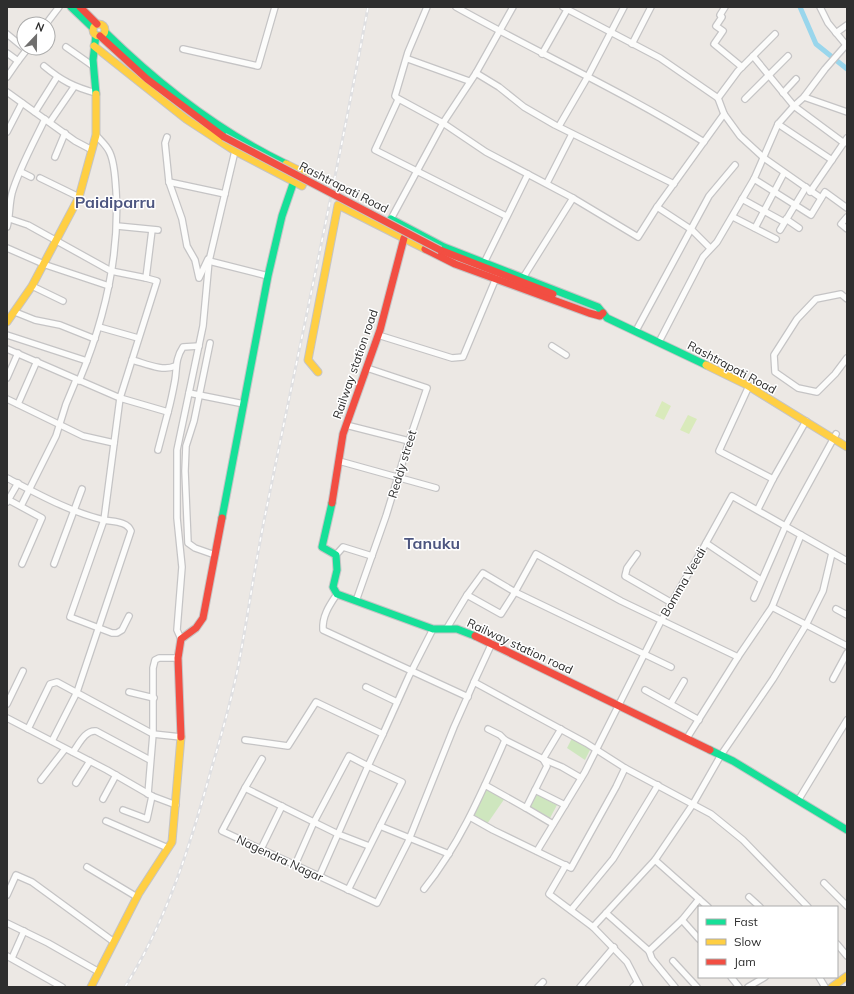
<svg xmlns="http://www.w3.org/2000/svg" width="854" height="994" font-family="Mulish,sans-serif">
<rect width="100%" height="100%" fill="#ece8e4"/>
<g fill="#cee6be">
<path d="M572,738l19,10 -6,12 -18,-12z"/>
<path d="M486,789l19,9 -18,26 -14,-9z"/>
<path d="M536,794l21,11 -7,13 -21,-12z"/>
</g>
<g fill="#d9eabb">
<path d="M662,401l9,5 -7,14 -9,-4z"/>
<path d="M688,415l9,4 -8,15 -9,-4z"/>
</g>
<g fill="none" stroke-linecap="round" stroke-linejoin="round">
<path stroke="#99d6ec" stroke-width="5" d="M800,7l16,37 31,25"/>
<defs>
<g id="street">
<path d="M427,7l-19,45 -13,44 2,2 46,25 43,29 87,46"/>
<path d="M456,7c82,46 168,85 248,135"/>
<path d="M563,7l97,51 58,40 6,16 16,22 24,22 57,40"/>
<path d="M725,7l-5,8 2,2 -6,9 7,5 -9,13 28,23"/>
<path d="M820,7l8,16 19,23"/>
<path d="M46,24l13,-17"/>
<path d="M836,33l11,-8"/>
<path d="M7,34l17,14"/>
<path d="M632,44l19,-37"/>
<path d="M66,47l27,19"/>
<path d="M183,49l75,17 17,-59"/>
<path d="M7,53l11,8 10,-13"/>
<path d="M542,54l25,-44"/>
<path d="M753,56l41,50 50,37"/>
<path d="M408,59l61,22"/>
<path d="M44,66c18,15 30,21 52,27"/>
<path d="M476,73l23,14 25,20 31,18 119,59"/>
<path d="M7,77l11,-16"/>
<path d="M7,92l68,49 17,9"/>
<path d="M783,93l13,-14"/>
<path d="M804,97l43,15"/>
<path d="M718,98l20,-27 37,-37"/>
<path d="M745,99l43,-43"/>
<path d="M398,100l-23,50 131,66"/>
<path d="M35,112l22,-35"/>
<path d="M50,122l24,-35"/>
<path d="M778,124l54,36"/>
<path d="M559,126l28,-48 37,-71"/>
<path d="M7,132l15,-29"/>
<path d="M167,137l-2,6 4,39 13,37 5,27 8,14 4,18 9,-19"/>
<path d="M55,157l10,-24"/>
<path d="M21,172l10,5"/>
<path d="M40,178l39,19"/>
<path d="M754,179l57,36 14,-23 22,16"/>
<path d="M169,182l56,12"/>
<path d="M547,183l25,-49"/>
<path d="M810,192l37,-54"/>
<path d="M742,199l42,23"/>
<path d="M657,207l35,23 18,18"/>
<path d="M733,217l43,22"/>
<path d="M847,217l-6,7 6,5"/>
<path d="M10,219l18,6 83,46 35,7 6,-48"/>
<path d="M391,219l52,-96 33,-50 37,-66"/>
<path d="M786,219l13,9"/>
<path d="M117,226l41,4"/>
<path d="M7,227c3,-11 2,-22 5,-34 7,-24 22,-51 33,-74"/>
<path d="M755,228l29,-55"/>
<path d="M780,230l26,-43"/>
<path d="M7,248l39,17 63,21"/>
<path d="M209,261l59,15"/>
<path d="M483,265l45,-91"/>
<path d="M521,281l52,-83 65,39 19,-30 67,-93"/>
<path d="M32,286l31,15"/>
<path d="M847,299l-6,-5 -25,5 -19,20 -23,36 1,17 23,16 19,4 18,-18 12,-16"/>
<path d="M15,312l20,8 25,5 35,14"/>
<path d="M99,327l39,11"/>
<path d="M638,327l71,-131 26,-31"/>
<path d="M7,335l80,26"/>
<path d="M378,335l74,23 11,-1 33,-79"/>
<path d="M661,338l42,-81 14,-15 37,-63 24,-55 16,-18 10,-9 21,-28 21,-24"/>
<path d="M210,343l-16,78 -8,25 -1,25 3,72 7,5 20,7"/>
<path d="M552,346l14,9"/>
<path d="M7,349l113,49 37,-117 -11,-3"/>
<path d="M132,360c12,3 31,12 43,6"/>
<path d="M7,378l11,-25"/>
<path d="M79,381c25,-60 41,-125 37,-191 -1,-11 -1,-28 -7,-39 -3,-6 -9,-11 -13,-16"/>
<path d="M749,386l-30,65 54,28 -15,30"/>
<path d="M189,393l55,11"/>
<path d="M7,399l76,37 31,7"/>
<path d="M18,404l19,-43"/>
<path d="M168,412c3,-11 5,-21 7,-32 2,-12 0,-21 8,-33l16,-1"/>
<path d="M346,425l63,16"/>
<path d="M339,461l97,27"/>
<path d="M7,478c31,16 63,34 97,42 9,2 23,1 27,11l-54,161 -25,49"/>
<path d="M773,479l33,-58"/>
<path d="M7,499l35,19 -20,46"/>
<path d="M7,502l11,-19"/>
<path d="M21,506l35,-70 10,-32 10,-24"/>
<path d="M801,535l46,26"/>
<path d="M637,554l-10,14 -2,8 47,27"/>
<path d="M336,555l7,-8 29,9"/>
<path d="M54,564l28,-75"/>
<path d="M761,580l-55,-37 26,-47 69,39 -29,72 75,39"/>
<path d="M337,594c-8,12 -15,22 -14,36l145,67"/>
<path d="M467,595l34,19 14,-22 156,75"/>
<path d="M754,598l32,-73 50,-91"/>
<path d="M356,601l30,-85 23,-75 18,-53 -60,-20"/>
<path d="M836,609l11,6"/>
<path d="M129,616l-7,14 -5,3h-5l-42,-16 34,-97 16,-122 48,14 -10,38"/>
<path d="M447,628l20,-33 16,-22 32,19 21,-38 85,47 117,56 34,-50"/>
<path d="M181,639l-4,-9 5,-63 -5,-49v-68l26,-124 6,-65 26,-110"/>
<path d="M492,643l-18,39 112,61 39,25 86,46 32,26 65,67"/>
<path d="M833,679l14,-26"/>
<path d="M366,687l31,15"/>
<path d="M645,690l54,30"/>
<path d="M129,692l25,6"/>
<path d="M671,703l13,-22"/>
<path d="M7,704l16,-33"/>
<path d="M7,718l100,52 45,26 24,9"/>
<path d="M28,729l22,-45 7,-2 96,52 28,3"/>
<path d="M488,729l12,6 5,5"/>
<path d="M383,734l26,-58 24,-47"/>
<path d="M687,738l51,-81"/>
<path d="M245,740l43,6 28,-44 67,32 -15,32 -19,-10 -35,66 -19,43"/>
<path d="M73,752c6,-8 12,-22 23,-21l54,29"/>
<path d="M543,759l19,8 19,11"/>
<path d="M41,780l24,-31"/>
<path d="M76,783l14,-22"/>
<path d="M485,785l41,23 21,-42 -4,-7"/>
<path d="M245,788l17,-29"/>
<path d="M535,790l30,15"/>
<path d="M148,794l5,-60v-66l2,-8 4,-2h19"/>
<path d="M103,799l13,-24"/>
<path d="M799,799l48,-79"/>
<path d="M526,808l27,16"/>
<path d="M123,810l24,9 5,-23"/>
<path d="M470,817l23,13 78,38 45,-81 9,-19"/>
<path d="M106,821l62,27"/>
<path d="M380,826l69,28"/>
<path d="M369,846l-31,-12 -93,-46 -23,43 155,72 31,-61 46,-115 20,-45"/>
<path d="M261,849l21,-43"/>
<path d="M537,851l48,-79 76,-151 45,-78"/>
<path d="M655,860l53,47"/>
<path d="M566,865l-17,29 44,33 62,-67 38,-56 28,-49 52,-76 33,-54 17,-34 9,-38"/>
<path d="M87,867l50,30"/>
<path d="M319,877l49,-111 34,16 -54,108"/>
<path d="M824,883l23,23"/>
<path d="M424,889c36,-45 58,-97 81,-149l38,19 18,-30"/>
<path d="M7,895l9,-20 16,7 82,60"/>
<path d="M749,897l11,10"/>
<path d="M571,910l42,-51 45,-74"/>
<path d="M606,913l43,38 3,8 23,28"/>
<path d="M682,920l17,19"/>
<path d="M7,923l41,20 51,29"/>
<path d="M593,927l34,35 13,25"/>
<path d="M837,944l10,12"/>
<path d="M649,951l33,-31 17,-21"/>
<path d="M7,956l55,31"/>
<path d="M12,958l12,-27"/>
<path d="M673,961l24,26"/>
<path d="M731,977l8,10"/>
<path d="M819,977l6,10"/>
<path d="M538,987l5,-5"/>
<path d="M580,987l34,-40"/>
<path d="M633,987l4,-4"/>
<path d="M748,987l17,-10"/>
</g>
<g id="fast">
<path d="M71,7l22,21"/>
<path d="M105,32c54,53 113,99 181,132"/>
<path d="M96,35l-3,25 3,34"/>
<path d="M391,219l53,28 154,60 9,11 99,47"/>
<path d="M332,503l-10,44 14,8 1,15 -4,17 4,7 96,35h24l18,7"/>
<path d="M222,518l46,-242 14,-60 12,-35"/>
<path d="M710,750l23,11 114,69"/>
</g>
<g id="slow">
<circle cx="99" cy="30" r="6"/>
<path d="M94,46l92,73 49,32 67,35 4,-12 -20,-10"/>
<path d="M7,322l25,-36 47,-89 17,-62v-41"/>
<path d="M706,365l39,19 102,63"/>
<path d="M318,372l-10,-12 30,-155 87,44"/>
<path d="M91,987l48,-94 33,-51 9,-105"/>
<path d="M832,987l15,-11"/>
</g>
<g id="jam">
<path d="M80,7l17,17"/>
<path d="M100,36l47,43 77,58"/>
<path d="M425,249l30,15 134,49 11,3 3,-3"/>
<path d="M440,250l113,44"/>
<path d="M332,503l11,-69 37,-104 24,-92"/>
<path d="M475,636l235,114"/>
<path d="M181,737l-3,-79 3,-19 15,-11 7,-10 19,-100"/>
</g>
</defs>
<use href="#street" stroke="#c5c4c5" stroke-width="8"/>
<use href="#fast" stroke="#c5c4c5" stroke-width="9"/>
<use href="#slow" stroke="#c5c4c5" stroke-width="9"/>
<use href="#jam" stroke="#c5c4c5" stroke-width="9"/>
<use href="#street" stroke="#fcfcfb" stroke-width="5.5"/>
<use href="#fast" stroke="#16e098" stroke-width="7"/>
<use href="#slow" stroke="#ffcf43" stroke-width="7"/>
<use href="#jam" stroke="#f24e42" stroke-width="7"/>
<defs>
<path id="rail" d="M125,987c42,-67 65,-141 86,-217 11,-37 22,-75 29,-113 9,-49 16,-98 26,-146 34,-168 71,-335 102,-504"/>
</defs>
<use href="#rail" stroke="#dfdfe1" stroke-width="3"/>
<use href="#rail" stroke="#fff" stroke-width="1.5" stroke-dasharray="4.5" stroke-linecap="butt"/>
<defs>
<path id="jam-bridge" d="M224,137l216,113"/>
</defs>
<use href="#jam-bridge" stroke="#c5c4c5" stroke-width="9" stroke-linecap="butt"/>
<use href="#jam-bridge" stroke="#f24e42" stroke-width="7"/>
</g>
<g text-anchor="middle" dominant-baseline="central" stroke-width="3" stroke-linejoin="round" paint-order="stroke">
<g font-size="12" fill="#2e2e2e" stroke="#fff">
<text transform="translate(344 187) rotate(27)">Rashtrapati Road</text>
<text transform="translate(355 364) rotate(-71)">Railway station road</text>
<text transform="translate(732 367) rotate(28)">Rashtrapati Road</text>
<text transform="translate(402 464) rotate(-73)">Reddy street</text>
<text transform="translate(683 582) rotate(-60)">Bomma Veedi</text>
<text transform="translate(520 646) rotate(25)">Railway station road</text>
<text transform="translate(280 858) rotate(25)">Nagendra Nagar</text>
</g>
<g font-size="16" font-weight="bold" fill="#4d5680" stroke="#fff">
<text x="115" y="202">Paidiparru</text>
<text x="432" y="543">Tanuku</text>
</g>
</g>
<rect width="854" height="994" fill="none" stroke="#2e2e2e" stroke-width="16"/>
<rect x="698" y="906" width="140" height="72" fill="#ffffff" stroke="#ababab"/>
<rect x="706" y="919" width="20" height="6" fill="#16e098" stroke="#ababab"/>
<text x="734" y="926" font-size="12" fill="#2e2e2e">Fast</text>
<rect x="706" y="939" width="20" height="6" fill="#ffcf43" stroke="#ababab"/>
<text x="734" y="946" font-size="12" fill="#2e2e2e">Slow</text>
<rect x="706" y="959" width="20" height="6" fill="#f24e42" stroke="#ababab"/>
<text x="734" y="966" font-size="12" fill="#2e2e2e">Jam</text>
<g transform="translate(36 36) rotate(22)"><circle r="19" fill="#ffffff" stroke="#ababab"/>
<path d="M0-3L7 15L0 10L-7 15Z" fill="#706f6e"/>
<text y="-6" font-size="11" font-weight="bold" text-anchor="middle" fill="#2e2e2e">N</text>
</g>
</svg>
